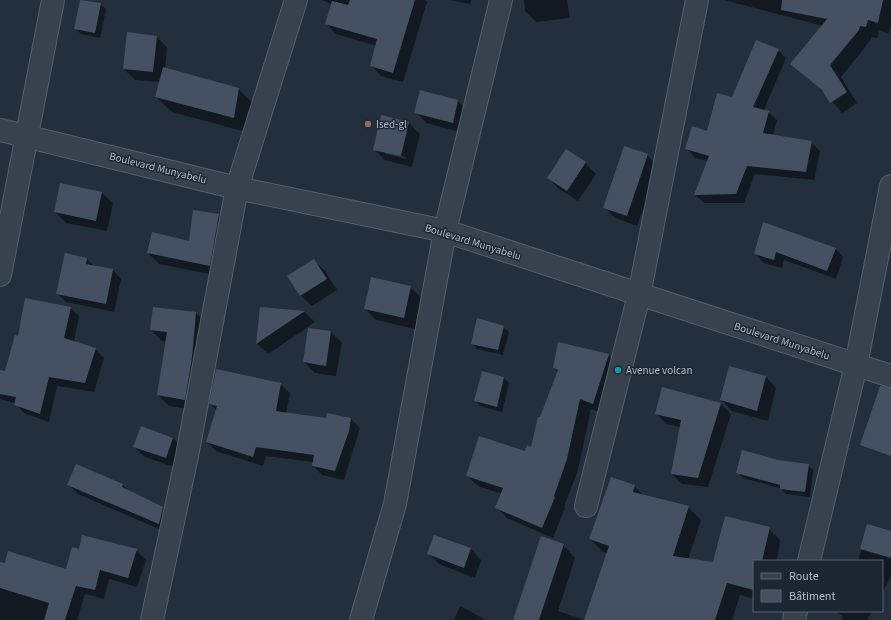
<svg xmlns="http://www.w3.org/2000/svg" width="891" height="620" font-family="'Source Sans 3',sans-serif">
<rect width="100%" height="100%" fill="#242f3e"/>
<g fill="#0007" fill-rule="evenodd">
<path d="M81,0l19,4 6,5 -6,29 -19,-4 -6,-6z"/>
<path d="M322,0h103l2,2 -24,80 -22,-6 -10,-11 6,-19 -41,-12 -10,-10 5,-20z"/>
<path d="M449,0h22l-1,4z"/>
<path d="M524,0h43l3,18 -34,4 -11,-11z"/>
<path d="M724,0h167v25l-2,8 -10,-2 -2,7 -6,-1 -1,4 -29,36 16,26 -15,10 -16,-19 -34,-30 31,-38z"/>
<path d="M156,36l11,11 -2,22 73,20 16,15 -4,29 -78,-21 -16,-15 4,-15 -25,-2 -11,-11z"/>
<path d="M778,50l8,8 -22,52 4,2 9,8 -4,16 38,6 9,9 -6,29 -59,-6 -11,29h-40l-9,-8 13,-34 -13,-3 -8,-9 21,-17 24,-34z"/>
<path d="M421,91l37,10 11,11 -5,21 -38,-10 -10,-11z"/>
<path d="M409,123l11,11 -8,33 -27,-7 -11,-11zM385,151l21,6v2l-21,-5z"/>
<path d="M647,155l11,11 -21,60 -22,-8 -11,-11z"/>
<path d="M585,163l11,11 -18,27 -19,-12 -11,-11z"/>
<path d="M102,193l11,10 -6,28 -41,-8 -11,-11z"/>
<path d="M194,211l25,4 11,11 -10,50 -61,-12 -11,-11 41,-11z"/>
<path d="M764,223l71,25 8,9 -7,22 -52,-19 -2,8 -18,-5 -9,-9z"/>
<path d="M87,259l7,7 19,4 8,9 -7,33 -48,-10 -8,-8z"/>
<path d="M314,260l11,11 12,19 -25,16 -11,-10 -12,-20z"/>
<path d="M410,287l11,10 -6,32 -39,-9 -11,-11z"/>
<path d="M70,308l9,8 -5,26 21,7 9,9 -10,34 -37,-6 -8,36 -25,-9 -9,-10 -15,-4v-28l6,2 12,-36z"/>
<path d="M261,308l44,4 10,10 -47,32 -11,-10z"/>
<path d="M196,313l11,11 -12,86 -26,-4 -11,-11 9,-53 -5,-1 -11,-11z"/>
<path d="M503,327l6,5 -6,23 -26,-6 -5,-6z"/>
<path d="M309,329l22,3 11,11 -6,33 -21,-3 -11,-11z"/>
<path d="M608,355l11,10 -15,49 -13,-5 -13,61 -14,37 1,1 -12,30 -46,-20 -10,-10 5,-14 -24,-8 -11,-10 65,-27 26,-77 -4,-4z"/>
<path d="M766,377l10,11 -8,33 -36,-10 -11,-11z"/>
<path d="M504,378l5,5 -7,29 -22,-6 -5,-6z"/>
<path d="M280,384l10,9 -4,21 41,5h24l9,9 -16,52 -22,-5 -9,-9v-4l-47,-6 -3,10 -47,-15 -9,-9 10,-32 -7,-6z"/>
<path d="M663,388l58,16 10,10 -23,73 -26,-3 -10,-10 9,-47 -15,-3 -9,-10z"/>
<path d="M173,438l11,11 -7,19 -32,-11 -11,-10z"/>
<path d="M778,461l30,4 5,5 -3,27 -24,-3 -6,-6 -37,-10 -6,-6z"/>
<path d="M77,465l46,20 7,7 33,16 9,9 -4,16 -90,-39 -9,-9z"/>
<path d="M634,486l10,10 44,11 13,13 -13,40 26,3 54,-35 12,12 -3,21h-23v38l-14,-4 -8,25h-146l22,-67 -5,-1 -13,-13z"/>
<path d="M868,527l23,6v44l-9,16v-32h-24z"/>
<path d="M563,545l12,13 -17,53 27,9h-71z"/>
<path d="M471,549l10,11 -6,18 -36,-14 -11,-11z"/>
<path d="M80,550h56l10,10 -9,27 -28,-8 -5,20 -19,-5 -8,26h-77v-57l67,7z"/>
<path d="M460,606l26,14h-32z"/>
<path d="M834,611h38l-5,9h-26l2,-4z"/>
</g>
<g fill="#455162">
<path d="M80,0l21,3 -6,30 -21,-4z"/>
<path d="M350,0h65l-22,73 -23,-7 7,-27 -52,-15 7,-23 16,4z"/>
<path d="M782,0h101l-5,23 -10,-3 -2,7 -6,-1 -1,4 -29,35 17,27 -17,11 -8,-13 -32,-26 37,-45 -46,-9z"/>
<path d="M127,32l30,4 -4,36 -30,-3z"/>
<path d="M756,40l23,9 -26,58 16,4 -6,22 49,8 -6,31 -59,-6 -11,28 -42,1 15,-39 -24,-7 7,-23 15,5 10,-38 15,4z"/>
<path d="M163,67l76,21 -5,30 -79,-21z"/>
<path d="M420,90l38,10 -5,23 -39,-10z"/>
<path d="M381,115l28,7 -8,34 -28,-6z"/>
<path d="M624,146l24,8 -21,62 -24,-8z"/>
<path d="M566,149l20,13 -19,29 -20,-13z"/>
<path d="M60,183l42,9 -6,29 -42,-9z"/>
<path d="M193,210l26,4 -9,52 -63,-13 5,-21 37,9z"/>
<path d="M763,222l73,26 -9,23 -51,-19 -2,8 -20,-6z"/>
<path d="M65,253l22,5 -1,6 27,5 -7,35 -50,-10z"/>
<path d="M314,259l13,20 -27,17 -13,-20z"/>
<path d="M371,277l40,9 -7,32 -40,-9z"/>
<path d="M25,298l46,9 -7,31 32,10 -11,35 -36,-6 -9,37 -26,-9 2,-8 -16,-3v-24l5,1 10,-36 3,1z"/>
<path d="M153,307l43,5 -4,46 -7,42 -28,-5 10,-63 -17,-2z"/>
<path d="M260,307l45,4 -49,33z"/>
<path d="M477,318l27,8 -6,24 -27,-6z"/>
<path d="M308,328l23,3 -5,35 -23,-4z"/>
<path d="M558,342l51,12 -16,50 -13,-5 -13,60 -13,37 1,1 -13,31 -47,-20 8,-20 -37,-12 13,-40 46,15 2,-6 4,2 7,-30h2l18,-47 -5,-2z"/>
<path d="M729,366l37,10 -9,35 -37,-11z"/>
<path d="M216,369l65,14 -5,28 50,7 1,-5 24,5 -2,13 -14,40 -23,-5 2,-11 -58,-8 -3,10 -47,-15 11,-36 -8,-2z"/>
<path d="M482,371l22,6 -7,30 -23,-6z"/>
<path d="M880,386l11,2v68l-31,-11z"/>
<path d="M662,387l59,16 -23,75 -27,-4 10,-54 -26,-6z"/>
<path d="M141,426l32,12 -7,20 -33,-11z"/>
<path d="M742,450l36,10 31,4 -4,28 -25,-3v-4l-44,-12z"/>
<path d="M76,464l47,20 -1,3 41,20 -4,17 -92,-39z"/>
<path d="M611,477l24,8 -2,7 56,14 -16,50 40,6 12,-46 45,11 -8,34h-8v29l-27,-7 -12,37h-131l25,-74 -20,-7z"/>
<path d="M867,524l24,7v27l-31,-9z"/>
<path d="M82,535l55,14 -9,29 -28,-8 -5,20 -19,-4 -11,34h-21l5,-17 -49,-15v-26l5,1 3,-12 58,18 6,-22 7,2z"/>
<path d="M434,535l37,13 -7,20 -37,-14z"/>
<path d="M541,536l23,8 -25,76h-26z"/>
</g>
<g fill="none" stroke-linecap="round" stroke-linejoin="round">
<defs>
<g id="minor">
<path d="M0,130l237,58 208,43 446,145"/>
<path d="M0,275l53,-275"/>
<path d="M586,506l53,-211 58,-295"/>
<path d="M809,561l47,-196 35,-179"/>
<path d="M152,620l35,-164 50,-268 59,-188"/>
<path d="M361,620l34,-116 50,-273 56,-231"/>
<path d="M794,620l2,-9"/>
</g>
</defs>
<use href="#minor" stroke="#565f6c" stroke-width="24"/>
<use href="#minor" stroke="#38414e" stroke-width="22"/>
</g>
<circle fill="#8d6e63" stroke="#1d2633" stroke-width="1.5" cx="368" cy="124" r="4"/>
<circle fill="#0f9aa8" stroke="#1d2633" stroke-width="1.5" cx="618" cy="370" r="4"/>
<g text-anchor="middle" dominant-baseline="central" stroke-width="3" stroke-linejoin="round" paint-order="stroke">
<g font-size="11" fill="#b4bcc9" stroke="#1d2633" text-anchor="start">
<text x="376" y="124">Ised-gl</text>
<text x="626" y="370">Avenue volcan</text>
</g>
<g font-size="11" fill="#b4bcc9" stroke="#1d2633">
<text transform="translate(158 168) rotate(14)">Boulevard Munyabelu</text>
<text transform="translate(473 242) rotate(17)">Boulevard Munyabelu</text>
<text transform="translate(782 341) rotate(18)">Boulevard Munyabelu</text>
</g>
</g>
<rect x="753" y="560" width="130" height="52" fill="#1d2633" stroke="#59626f"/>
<rect x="761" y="573" width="20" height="6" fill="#38414e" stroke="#59626f"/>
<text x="789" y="580" font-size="12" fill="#b4bcc9">Route</text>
<rect x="761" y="590" width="20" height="12" fill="#455162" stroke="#59626f"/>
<text x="789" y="600" font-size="12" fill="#b4bcc9">Bâtiment</text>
</svg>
